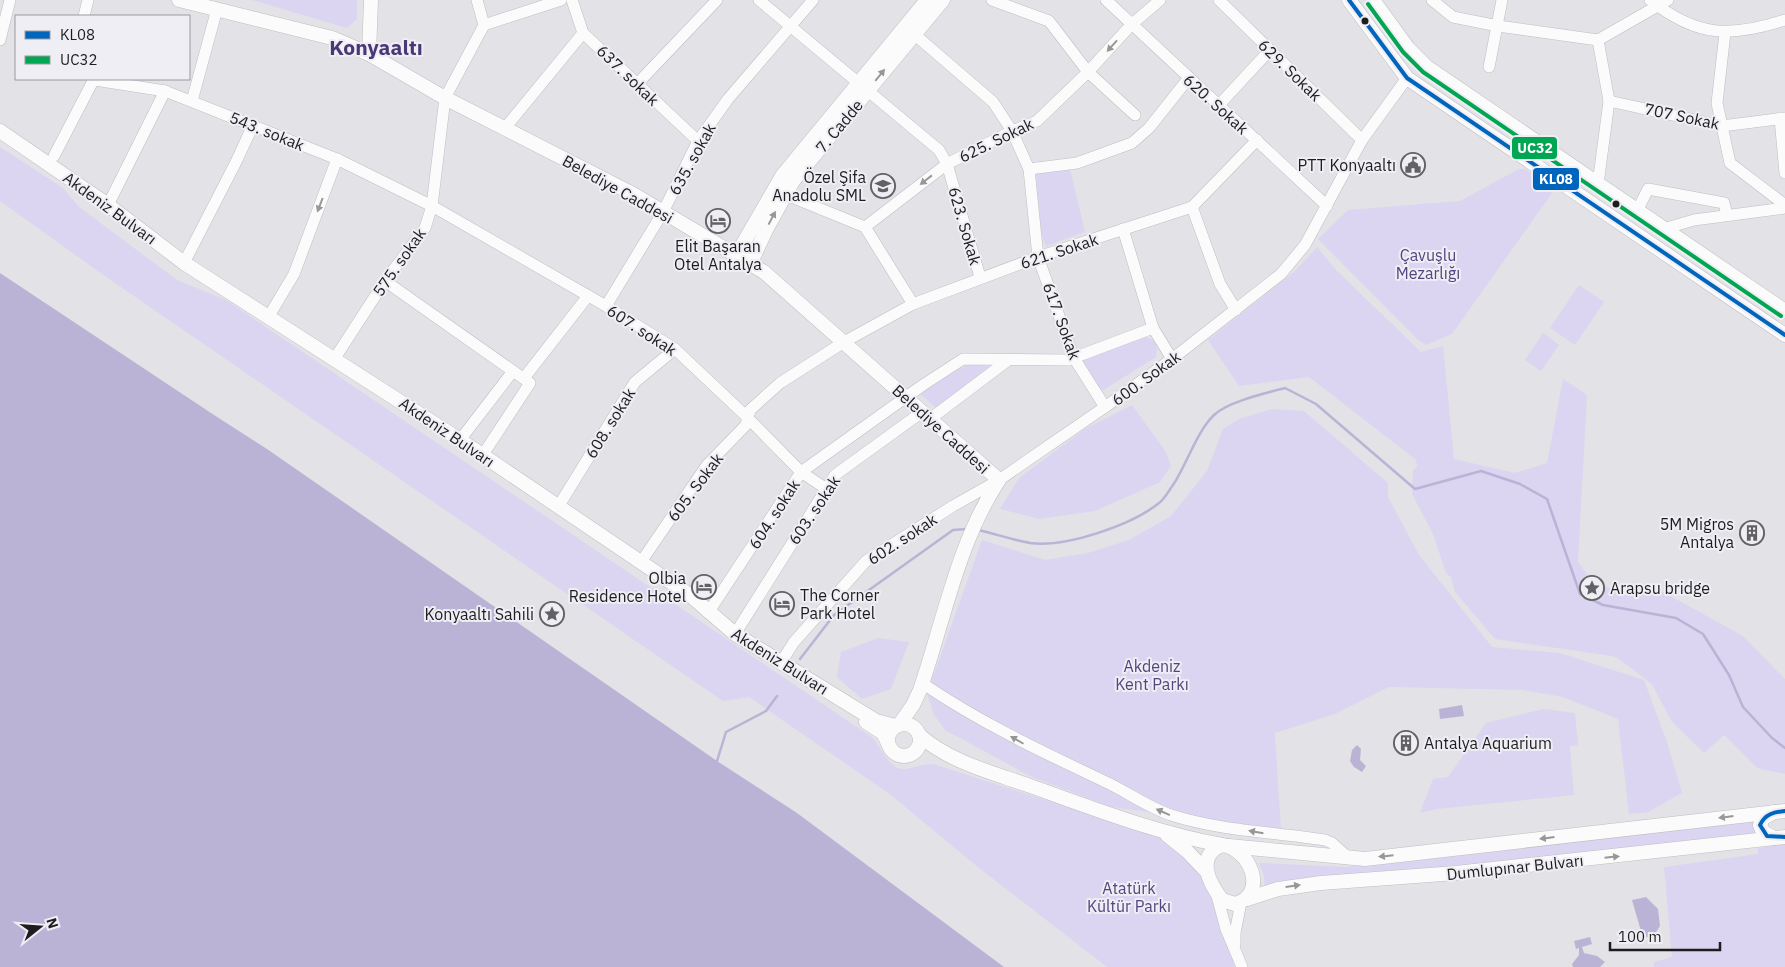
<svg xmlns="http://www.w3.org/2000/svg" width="1785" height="967" font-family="'IBM Plex Sans',sans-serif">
<rect width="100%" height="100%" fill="#e3e2e6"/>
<g fill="#dbd5f2">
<path d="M252,0h105v19l-10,9z"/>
<path d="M0,147l63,41 16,19 98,73 49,20 647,438c9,10 16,33 33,31 10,-2 17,-5 27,-5l229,73 42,39 29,80 1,11h-127l-128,-99 -88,-73 -142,-98 -26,4 -621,-427 -102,-73z"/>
<path d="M1070,169l15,63 -39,14 -5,-13 -5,-60z"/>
<path d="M1519,169h7l26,24 -100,141 -26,11 -8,-5 -100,-101 30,-29 112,-9z"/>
<path d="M1317,247l19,23 85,82 22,-6 11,113 61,14 32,-10 16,-84 24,16 -9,167 11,15 34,18 40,-3 80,44 42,43v95l-28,-6 -33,-33 -20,18 -32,-31 -20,-38 -33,-25 -7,-3 -117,-17 -40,-47 -4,-15 -5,-4 -13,-39 -21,-40 1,-24 5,-4 -3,-7 -106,-82 -70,9 -31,-46 87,-69z"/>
<path d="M1579,285l25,17 -29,43 -25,-17z"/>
<path d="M1543,333l16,12 -18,26 -16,-11z"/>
<path d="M1143,336l12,5 2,7 -1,9 -54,34 -20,-31z"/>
<path d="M969,364l21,2 1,3 -52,41 -19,-16 25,-18z"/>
<path d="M1132,405l34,47 5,14 -11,16 -65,29 -56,8 -39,-10 19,-31 66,-49z"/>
<path d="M1272,409l32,2 84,72v14l31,58 73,92 68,6 84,27 23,62 15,51 -34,19 -19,2 -11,-95 -55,-22 -41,-7 -133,-3 -54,27 -60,19 6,97 -170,-23 -81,-31 -85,-46 -11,-15 -7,-22 55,-153 63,20 43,-7 41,-13 42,-24 36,-45 16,-42 16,-10z"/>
<path d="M878,638l31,4 -18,47 -29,10 -25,-22 4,-25z"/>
<path d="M1544,709l31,4 3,32 -8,1 4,49 -137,14 -17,4 13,-34 15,-2 38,-54z"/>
<path d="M1756,818l2,19 -493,51 -1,-12 -5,-13 86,4 132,-14z"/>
<path d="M1785,844v123h-131v-5l18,-5 -8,-90 94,-13v-6z"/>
</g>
<g fill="#bbb3d6">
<path d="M0,273l211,140 56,36 450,312 80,52 207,154h-1004z"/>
<path d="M1462,705l2,11 -24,3 -1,-10z"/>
<path d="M1357,745l4,4 -1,11 6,6 -4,6 -8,-5 -4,-6 2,-11z"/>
<path d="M1646,897l12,12 2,17 -6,9 -11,3 -11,-38z"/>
<path d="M1590,937l2,7 -10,3 2,6 13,3 8,6 -5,5h-27l-1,-3 7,-9v-7l-3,1 -2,-8z"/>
</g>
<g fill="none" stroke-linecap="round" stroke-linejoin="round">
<g stroke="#bbb3d6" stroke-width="2.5">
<path d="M978,530c18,4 35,10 52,13 35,5 102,-18 129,-40 6,-4 10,-13 14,-18 13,-19 24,-54 41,-70 13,-13 52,-22 71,-27l31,16 99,85 66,-18 39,13 27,15 33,95 23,11 73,13 27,16 26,41 14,32 29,31 13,10"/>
<path d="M800,659l34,-44 119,-85 15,-1"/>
<path d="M717,761l9,-29 40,-21 11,-15"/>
</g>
<defs>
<g id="minor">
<path d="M477,0l7,25"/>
<path d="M572,0l11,33 115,108"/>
<path d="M759,0l180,150 8,14 33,113"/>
<path d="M992,0l57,21 39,51 47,43"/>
<path d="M1106,0l221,206"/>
<path d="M1219,0l143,140"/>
<path d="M1432,0l21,17 45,9 100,14"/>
<path d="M1650,0c47,37 80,38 135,20"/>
<path d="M84,16l4,-16"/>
<path d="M1725,33l-8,70 13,60 55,42"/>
<path d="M914,34l79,68 19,29 17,38 9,88 36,101 31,49"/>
<path d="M0,40l10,-40"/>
<path d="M1598,40l70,-40"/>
<path d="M1489,67l13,-67"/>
<path d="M95,80l70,11 172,68 95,47 174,100 69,43 72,68 54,55 24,16"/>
<path d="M637,84l80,-84"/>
<path d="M192,101l25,-92"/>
<path d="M1609,101l113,25 63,-8"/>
<path d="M1219,105l50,-54"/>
<path d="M1780,118l5,55"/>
<path d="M505,128l78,-95"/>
<path d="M54,156l40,-77"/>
<path d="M1029,169l48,-6 55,-20 17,-15 39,-49"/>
<path d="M1598,184l11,-83 -11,-61"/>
<path d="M784,194l81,33 48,77"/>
<path d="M108,205l57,-114"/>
<path d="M1192,207l28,77 16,26"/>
<path d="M1637,211l11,-22 76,14 3,12"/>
<path d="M865,227l82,-63 65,-33 25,-10 51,-49 43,-47 29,-25"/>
<path d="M1123,229l30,99 19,31"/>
<path d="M1663,229l31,-9 91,-12"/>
<path d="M184,263l52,-101 17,-37"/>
<path d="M385,281l145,102 -48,73"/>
<path d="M606,306l57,-94 35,-71 30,-42 85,-99"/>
<path d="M269,316l25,-42 43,-115"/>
<path d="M335,358l50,-77 40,-53 7,-22 13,-108 39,-73 77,-25"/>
<path d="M524,378l64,-82"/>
<path d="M930,419l77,-58"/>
<path d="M460,440l53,-69"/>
<path d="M558,507l77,-125 40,-33"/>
<path d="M641,562l66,-97 39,-40 4,-15 30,-27 64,-41 69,-38 125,-47 154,-50 65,-67"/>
<path d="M708,613l93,-141 122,-87 40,-26 105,1 85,-32"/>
<path d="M735,634l100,-159 87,-63"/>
<path d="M782,661l12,-19 72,-81 87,-55 46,-26 106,-73 67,-48 109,-85 24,-29 57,-105 45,-62"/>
<path d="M922,683c60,41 123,70 188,101 20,10 40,24 61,31 50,16 103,17 154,25l7,3 18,16"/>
<path d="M1216,892l10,37 16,38"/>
<path d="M1235,944v-11l6,-31"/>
</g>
<g id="major">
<path d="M179,0l153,38 37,16 76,44 188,96 131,78 235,208c-41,62 -55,140 -79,210l-7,15 -14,20"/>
<path d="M1349,0l58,78 378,257"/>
<path d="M1373,0l35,48 19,19 358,244"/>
<path d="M369,54l2,-54"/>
<path d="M0,131l108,74 76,58 276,177 231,156 44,38 141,87 20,5"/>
<path d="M737,254l45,-78 145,-176"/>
<path d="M751,262l16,-34 26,-47 150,-181"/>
<path d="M866,722l17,11 5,10"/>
<circle cx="904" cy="740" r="16"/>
<path d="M919,735c32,28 75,38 114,52 62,22 123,46 189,58"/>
<path d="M1167,835l20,16 20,21"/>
<path d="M1774,838l-11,-6 -3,-7 3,-7 11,-6"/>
<path d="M1222,845c28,3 47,49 13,59l-13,-4c-13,-17 -27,-44 0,-55z"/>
<path d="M1229,846l136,13 420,-48"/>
<path d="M1247,899l31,-10 43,-6 135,-10 329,-36"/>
</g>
</defs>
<use href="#minor" stroke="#bebec1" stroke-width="12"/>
<use href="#major" stroke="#bebec1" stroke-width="15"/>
<use href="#minor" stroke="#fbfbfb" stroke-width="11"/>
<use href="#major" stroke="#fbfbfb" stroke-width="14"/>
<defs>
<g id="bus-1">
<path d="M1349,0l58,78 378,257"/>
<path d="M1785,811c-11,1 -20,3 -25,14l7,11 18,1"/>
</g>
<path id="bus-2" d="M1368,4l35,48 20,20 358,244"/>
</defs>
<use href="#bus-1" stroke="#efeef4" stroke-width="8"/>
<use href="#bus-2" stroke="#efeef4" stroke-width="8"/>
<use href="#bus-1" stroke="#0065bd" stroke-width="4"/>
<use href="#bus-2" stroke="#00a651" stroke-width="4"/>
</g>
<defs><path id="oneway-solid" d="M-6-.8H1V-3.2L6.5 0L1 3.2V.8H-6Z" transform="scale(1.25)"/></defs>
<g fill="#979798">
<use href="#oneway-solid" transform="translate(1112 46) rotate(132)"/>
<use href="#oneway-solid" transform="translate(880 75) rotate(-51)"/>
<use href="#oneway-solid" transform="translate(926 180) rotate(142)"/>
<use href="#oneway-solid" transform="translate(320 205) rotate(111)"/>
<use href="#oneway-solid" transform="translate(772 218) rotate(-62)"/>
<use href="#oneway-solid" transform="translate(1017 740) rotate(-150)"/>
<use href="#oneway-solid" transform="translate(1163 812) rotate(-156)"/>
<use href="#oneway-solid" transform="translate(1726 817) rotate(173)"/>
<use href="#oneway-solid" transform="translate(1256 832) rotate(-170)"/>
<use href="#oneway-solid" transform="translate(1547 838) rotate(173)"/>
<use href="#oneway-solid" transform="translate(1386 856) rotate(174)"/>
<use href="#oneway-solid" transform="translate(1612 857) rotate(-6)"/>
<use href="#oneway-solid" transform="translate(1293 886) rotate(-8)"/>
</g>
<defs>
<symbol id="civic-ring" viewBox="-11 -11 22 22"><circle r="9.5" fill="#efeef4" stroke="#626265" stroke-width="1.5"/><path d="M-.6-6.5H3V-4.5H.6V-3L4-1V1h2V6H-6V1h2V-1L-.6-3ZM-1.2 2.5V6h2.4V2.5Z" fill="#626265"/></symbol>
<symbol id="school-ring" viewBox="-11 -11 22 22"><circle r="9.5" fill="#efeef4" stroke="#626265" stroke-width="1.5"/><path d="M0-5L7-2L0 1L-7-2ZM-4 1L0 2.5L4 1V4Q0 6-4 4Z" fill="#626265"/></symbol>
<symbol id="hotel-ring" viewBox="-11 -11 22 22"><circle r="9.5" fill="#efeef4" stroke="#626265" stroke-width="1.5"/><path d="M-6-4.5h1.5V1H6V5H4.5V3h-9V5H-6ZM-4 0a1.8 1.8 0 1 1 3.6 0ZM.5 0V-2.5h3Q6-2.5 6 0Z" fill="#626265"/></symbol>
<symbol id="building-ring" viewBox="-11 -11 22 22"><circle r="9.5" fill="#efeef4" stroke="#626265" stroke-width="1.5"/><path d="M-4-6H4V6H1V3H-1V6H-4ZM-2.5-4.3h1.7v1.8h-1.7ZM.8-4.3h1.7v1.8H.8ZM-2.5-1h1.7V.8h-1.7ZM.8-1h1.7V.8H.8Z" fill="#626265"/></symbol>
<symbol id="sight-ring" viewBox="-11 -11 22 22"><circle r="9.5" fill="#efeef4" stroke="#626265" stroke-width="1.5"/><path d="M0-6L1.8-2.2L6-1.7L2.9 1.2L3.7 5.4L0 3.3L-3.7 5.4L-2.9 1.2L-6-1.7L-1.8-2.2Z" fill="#626265"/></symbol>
</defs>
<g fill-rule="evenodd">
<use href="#civic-ring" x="1399" y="151" width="28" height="28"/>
<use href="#school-ring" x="869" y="172" width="28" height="28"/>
<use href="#hotel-ring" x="704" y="207" width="28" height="28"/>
<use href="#building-ring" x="1738" y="519" width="28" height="28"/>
<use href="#hotel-ring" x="690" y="573" width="28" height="28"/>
<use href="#sight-ring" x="1578" y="574" width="28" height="28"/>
<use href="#hotel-ring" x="768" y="590" width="28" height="28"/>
<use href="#sight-ring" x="538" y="600" width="28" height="28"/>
<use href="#building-ring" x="1392" y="729" width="28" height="28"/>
</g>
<g fill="#1d1d1f" stroke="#efeef4" stroke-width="2">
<circle cx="1365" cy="21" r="4.5"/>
<circle cx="1616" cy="204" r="4.5"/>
</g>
<g text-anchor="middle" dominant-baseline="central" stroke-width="4" stroke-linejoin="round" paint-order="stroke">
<g font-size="16" fill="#1d1d1f" stroke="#efeef4">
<text transform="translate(1290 70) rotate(44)">629. Sokak</text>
<text transform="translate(628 75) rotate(44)">637. sokak</text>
<text transform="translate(1216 104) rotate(42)">620. Sokak</text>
<text transform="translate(1682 116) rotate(12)">707 Sokak</text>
<text transform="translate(839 126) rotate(-50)">7. Cadde</text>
<text transform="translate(267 131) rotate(22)">543. sokak</text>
<text transform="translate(996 140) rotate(-26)">625. Sokak</text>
<text transform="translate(692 159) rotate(-61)">635. sokak</text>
<text transform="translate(618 189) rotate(29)">Belediye Caddesi</text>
<text transform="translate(110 208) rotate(36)">Akdeniz Bulvarı</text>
<text transform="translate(965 226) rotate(74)">623. Sokak</text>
<text transform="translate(1059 251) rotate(-18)">621. Sokak</text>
<text transform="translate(399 262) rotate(-55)">575. sokak</text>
<text transform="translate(1062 321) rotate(70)">617. Sokak</text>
<text transform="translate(642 330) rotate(33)">607. sokak</text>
<text transform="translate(1146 378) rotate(-36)">600. Sokak</text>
<text transform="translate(610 423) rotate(-58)">608. sokak</text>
<text transform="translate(941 429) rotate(42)">Belediye Caddesi</text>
<text transform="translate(447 432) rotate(34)">Akdeniz Bulvarı</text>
<text transform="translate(695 487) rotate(-53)">605. Sokak</text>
<text transform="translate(814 510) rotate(-56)">603. sokak</text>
<text transform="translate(774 514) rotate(-57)">604. sokak</text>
<text transform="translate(902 539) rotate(-33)">602. sokak</text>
<text transform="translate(780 661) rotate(32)">Akdeniz Bulvarı</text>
<text transform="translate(1515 867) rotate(-6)">Dumlupınar Bulvarı</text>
</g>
<g font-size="16" fill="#1d1d1f" stroke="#efeef4" text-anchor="end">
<text x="1396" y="165">PTT Konyaaltı</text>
<text x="866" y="177">Özel Şifa<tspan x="866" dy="18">Anadolu SML</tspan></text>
<text x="718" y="246" text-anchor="middle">Elit Başaran<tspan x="718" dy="18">Otel Antalya</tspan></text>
<text x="1734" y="524">5M Migros<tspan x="1734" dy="18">Antalya</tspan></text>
<text x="686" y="578">Olbia<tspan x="686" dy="18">Residence Hotel</tspan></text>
<text x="1610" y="588" text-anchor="start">Arapsu bridge</text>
<text x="800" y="595" text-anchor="start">The Corner<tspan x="800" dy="18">Park Hotel</tspan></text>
<text x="534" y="614">Konyaaltı Sahili</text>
<text x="1424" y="743" text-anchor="start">Antalya Aquarium</text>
</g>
<g font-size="16" fill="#554481" stroke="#efeef4">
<text x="1428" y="255">Çavuşlu<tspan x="1428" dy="18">Mezarlığı</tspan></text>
<text x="1152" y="666">Akdeniz<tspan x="1152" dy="18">Kent Parkı</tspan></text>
<text x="1129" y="888">Atatürk<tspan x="1129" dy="18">Kültür Parkı</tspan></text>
</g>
<g font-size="21" font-weight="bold" fill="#493874" stroke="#efeef4">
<text x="376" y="47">Konyaaltı</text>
</g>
</g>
<g stroke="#efeef4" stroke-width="2">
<rect x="1511" y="136" width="47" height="24" rx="5" fill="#00a651"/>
<rect x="1532" y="167" width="48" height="24" rx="5" fill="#0065bd"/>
</g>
<g font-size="14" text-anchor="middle" font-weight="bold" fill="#fff">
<text x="1535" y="153">UC32</text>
<text x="1556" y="184">KL08</text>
</g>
<rect x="15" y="15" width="175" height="65" fill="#efeef4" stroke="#9b9a9f"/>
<rect x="25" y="31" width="25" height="8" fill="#0065bd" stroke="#9b9a9f"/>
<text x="60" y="40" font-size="15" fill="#1d1d1f">KL08</text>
<rect x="25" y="56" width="25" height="8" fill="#00a651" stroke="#9b9a9f"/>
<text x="60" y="65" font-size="15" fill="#1d1d1f">UC32</text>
<g transform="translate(40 927) rotate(73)" stroke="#efeef4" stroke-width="4" paint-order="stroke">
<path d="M0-4L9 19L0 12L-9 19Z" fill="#1d1d1f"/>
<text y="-8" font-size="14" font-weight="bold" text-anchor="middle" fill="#1d1d1f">N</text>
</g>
<path d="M1610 942v8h110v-8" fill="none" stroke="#1d1d1f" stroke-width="2.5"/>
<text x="1618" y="942" font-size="15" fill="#1d1d1f" stroke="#efeef4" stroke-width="4" paint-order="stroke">100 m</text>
</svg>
